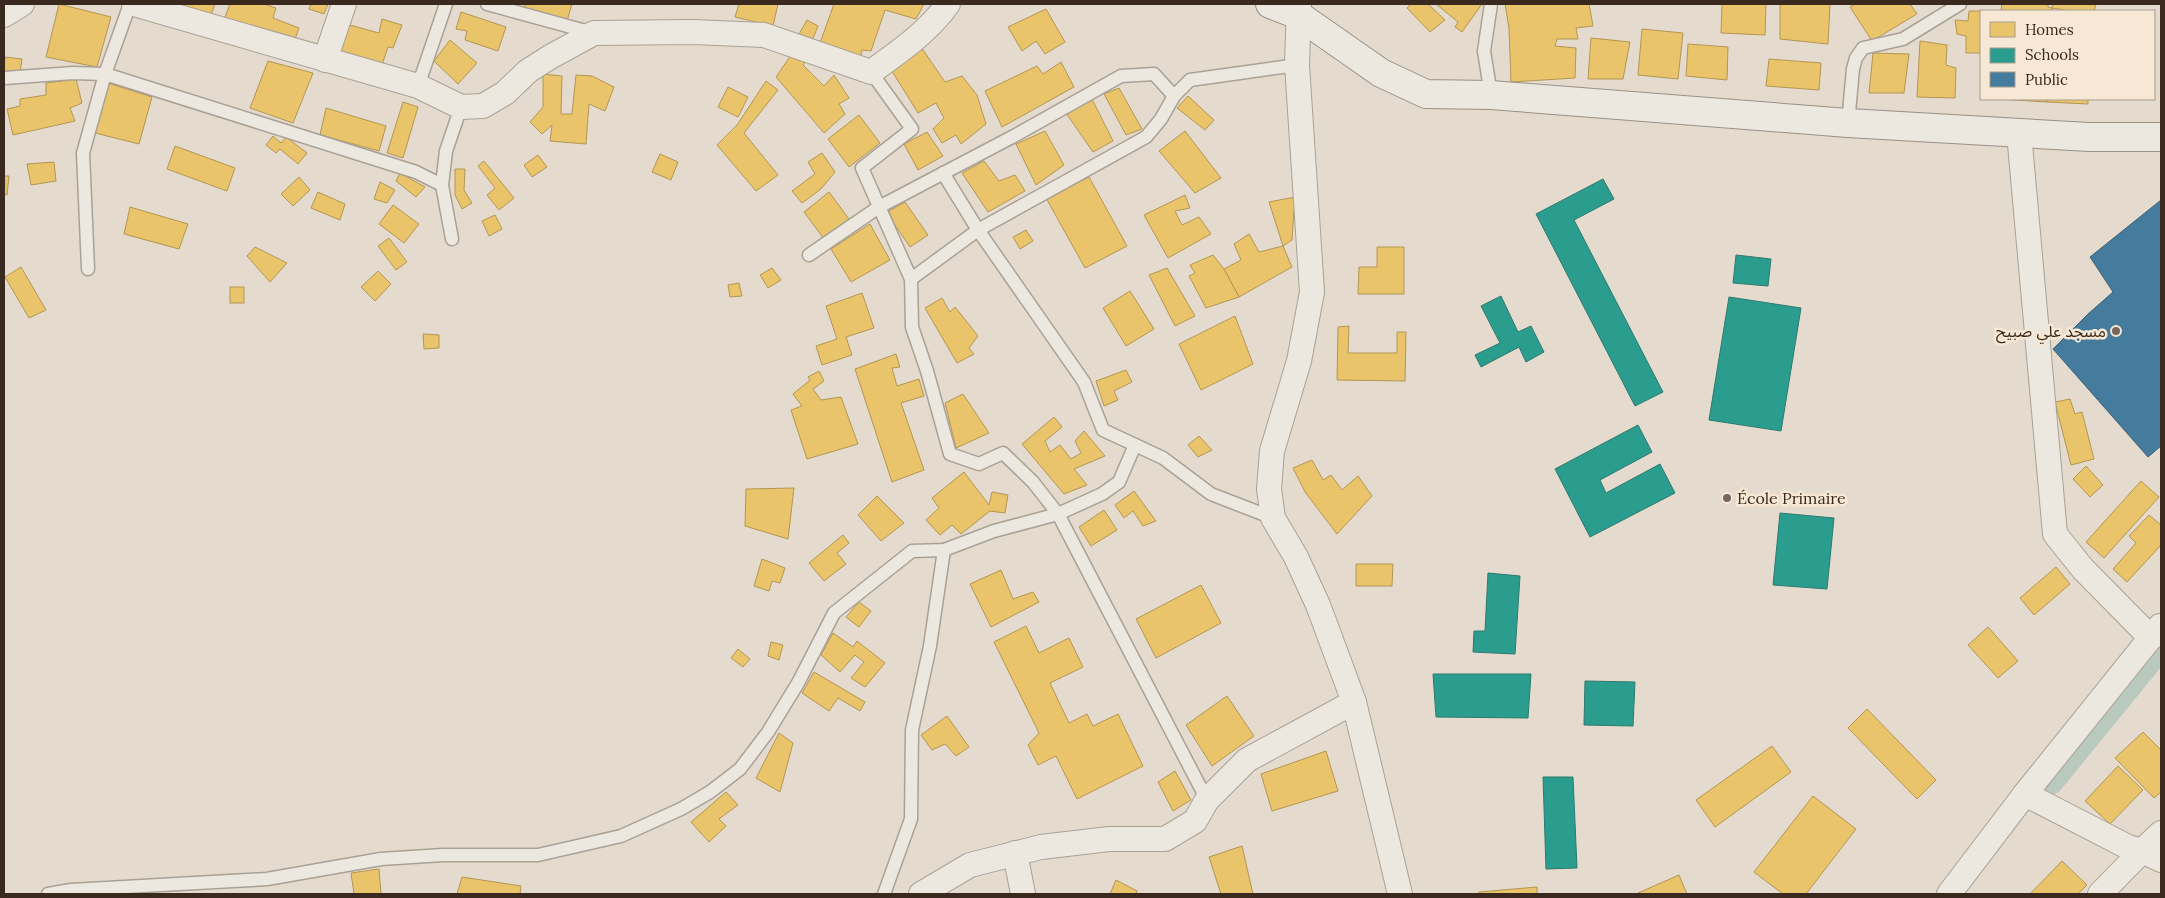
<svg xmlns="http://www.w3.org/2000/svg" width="2165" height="898" font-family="Lora,'Noto Sans Arabic',serif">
<rect width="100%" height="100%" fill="#e4dbce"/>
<g fill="#e9c46a" stroke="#b49653">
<path d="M59,4l52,13 -14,50 -51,-10z"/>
<path d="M172,4h43l-4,11z"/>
<path d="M230,4h34l12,4 -3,10 26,10 -5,14 -70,-22z"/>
<path d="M311,4h17l-4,10 -15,-5z"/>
<path d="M525,4h47l-5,17 -43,-13z"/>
<path d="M739,4h39l-5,22 -38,-9z"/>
<path d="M834,4h90l-8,15 -31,-9 -14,41 -9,-1 -2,10 -41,-14z"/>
<path d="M1411,4h17l17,16 -15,12 -23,-24z"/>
<path d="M1436,4h46l-20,28 -7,-5 3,-5z"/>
<path d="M1505,4h84l4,22 -17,2 2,11h-21l-2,7 21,2 -1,30 -64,4 -2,-54z"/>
<path d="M1722,4h44l-1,31 -44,-2z"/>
<path d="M1780,4h50l-2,40 -48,-5z"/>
<path d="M1855,4h55l7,10 -45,27 -22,-34z"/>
<path d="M2002,4h46v3l4,1v3h-51z"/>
<path d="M2053,4h43l-2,7h-23l-19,-3z"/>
<path d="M1046,9l19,33 -20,12 -9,-13 -14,10 -14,-24z"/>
<path d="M1969,11h16h-4v42h-15v-17l-9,-2 -2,-14 13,1z"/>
<path d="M461,12l45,15 -8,24 -33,-11 2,-9 -11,-2z"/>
<path d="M382,19l20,6 -9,23 -5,-1 -7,21 -45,-12 10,-32 33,9z"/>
<path d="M807,20l11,6 -6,15 -14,-5z"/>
<path d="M1642,29l41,4 -5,46 -40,-4z"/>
<path d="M1591,38l39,4 -7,37h-35z"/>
<path d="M450,40l27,23 -19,21 -24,-23z"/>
<path d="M1920,41l27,4 -1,20 10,3 -1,30 -38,-1z"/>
<path d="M1688,44l40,3 -1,33 -41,-4z"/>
<path d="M921,47l24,35 17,-6 15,19 9,29 -25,20 -5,-9 -14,8 -9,-14 11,-11 -8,-15 -18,10 -28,-45z"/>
<path d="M793,52l15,6 -5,7 21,21 10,-11 15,23 -10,6 6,10 -21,19 -48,-56z"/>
<path d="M1873,53l36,1 -5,39h-35z"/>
<path d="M5,57l17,2 -2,14 -16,-2z"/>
<path d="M1769,59l52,4 -2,27 -53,-4z"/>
<path d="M268,61l45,12 -20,50 -43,-15z"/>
<path d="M1061,62l13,25 -72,40 -17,-36 52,-25 6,8z"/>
<path d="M543,74l19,2 -1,38h11l4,-39 16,1 22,11 -9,24 -16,-7 -3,40 -36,-3 2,-16 -10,9 -12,-12 13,-15z"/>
<path d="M76,79l6,24 -12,5 5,13 -62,14 -6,-26 13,-3v-7l26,-4v-12z"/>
<path d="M766,81l12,9 -34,43 34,42 -22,16 -39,-46 20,-20z"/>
<path d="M108,83l44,14 -13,47 -44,-11z"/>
<path d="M728,87l20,10 -10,20 -20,-10z"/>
<path d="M1119,88l23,41 -16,6 -22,-41z"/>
<path d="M1188,96l26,24 -9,10 -28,-22z"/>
<path d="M1092,99l21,42 -20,11 -27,-39z"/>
<path d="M1997,99h50v3z"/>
<path d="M2047,99h41v5l-41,-2z"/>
<path d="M403,102l15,5 -15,51 -16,-5z"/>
<path d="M326,108l60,18 -7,25 -59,-16z"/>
<path d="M859,115l21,28 -31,24 -21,-28z"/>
<path d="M1045,131l19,34 -28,20 -20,-41z"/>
<path d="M1185,131l36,47 -26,15 -36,-42z"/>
<path d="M927,132l16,24 -25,14 -14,-26z"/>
<path d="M273,136l8,7 5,-6 21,16 -9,11 -18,-15 -4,4 -10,-8z"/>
<path d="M175,146l60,22 -8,23 -60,-22z"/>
<path d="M822,153l13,19 -14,17 -19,14 -10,-12 23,-17 -7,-12z"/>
<path d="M660,154l18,8 -7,18 -19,-8z"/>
<path d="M538,155l9,12 -15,10 -8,-12z"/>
<path d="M484,161l30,37 -15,12 -12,-15 8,-7 -17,-22z"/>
<path d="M984,161l15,20 16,-6 10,16 -37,21 -26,-39z"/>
<path d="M54,162l2,19 -25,4 -4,-21z"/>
<path d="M455,169h10l-1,21 8,13 -10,6 -7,-14z"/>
<path d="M400,173l25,14 -9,10 -20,-16z"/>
<path d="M4,176h5l-2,19 -3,-1z"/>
<path d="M299,177l11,13 -17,16 -12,-12z"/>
<path d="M1089,177l38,69 -42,22 -39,-70z"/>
<path d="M380,182l15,8 -8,13 -13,-4z"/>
<path d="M318,192l27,12 -5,16 -29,-12z"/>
<path d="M829,192l20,27 -25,20 -20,-27z"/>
<path d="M1185,195l5,13 -15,3 7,14 17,-8 12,17 -43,24 -24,-43z"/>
<path d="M1295,197l-3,43 -9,6 -14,-44z"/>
<path d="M905,202l23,33 -18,12 -17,-25 -4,-11z"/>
<path d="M393,205l26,19 -15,19 -25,-19z"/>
<path d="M130,207l58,17 -9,25 -55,-15z"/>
<path d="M495,215l7,14 -13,7 -7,-15z"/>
<path d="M870,224l20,36 -39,22 -20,-33z"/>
<path d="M1026,230l7,11 -13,8 -7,-12z"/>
<path d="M1249,234l10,18 24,-6 9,21 -53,30 -15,-28 17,-9 -7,-16z"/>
<path d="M389,238l18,24 -11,8 -18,-24z"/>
<path d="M255,247l32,16 -17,19 -23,-26z"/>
<path d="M1377,247h27v47h-46l1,-27h18z"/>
<path d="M1213,255l11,14 15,28 -33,11 -17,-32 6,-3 -5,-8z"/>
<path d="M21,267l25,43 -17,8 -24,-41z"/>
<path d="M772,268l9,12 -13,8 -8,-13z"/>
<path d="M1167,268l28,48 -20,10 -26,-51z"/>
<path d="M378,271l13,13 -16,17 -14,-14z"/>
<path d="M739,283l3,13 -12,1 -2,-12z"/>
<rect x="230" y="287" width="14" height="16"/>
<path d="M1130,291l24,38 -28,17 -23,-38z"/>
<path d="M862,293l12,35 -28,9 6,18 -30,10 -6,-19 21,-7 -11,-33z"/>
<path d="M942,298l8,14 5,-5 23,29 -9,12 5,6 -17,9 -32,-55z"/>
<path d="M1235,316l18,48 -52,26 -22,-46z"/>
<path d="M1349,326l-1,27h49v-21h9l-1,49 -68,-1 1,-53z"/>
<path d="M423,334l16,1v13l-15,1z"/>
<path d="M896,354l4,13 -8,1 5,18 22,-7 5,17 -23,7 23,67 -32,12 -37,-113z"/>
<path d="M1126,370l6,12 -18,9 4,9 -14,6 -8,-25z"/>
<path d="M819,371l5,10 -11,8 8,11 20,-3 17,47 -51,15 -16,-49 11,-4 -9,-12 17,-14 -2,-3z"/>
<path d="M963,394l26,39 -33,15 -11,-45z"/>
<path d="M2070,399l5,15 7,-2 12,47 -23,6 -16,-63z"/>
<path d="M1054,417l8,10 -17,14 5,11 10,-7 11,14 10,-6 -6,-12 9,-10 21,25 -31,13 13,16 -23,9 -42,-50z"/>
<path d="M1199,436l13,14 -14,7 -10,-12z"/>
<path d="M1312,460l11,20 8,-5 11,15 16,-14 14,20 -35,38 -32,-42 -12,-24z"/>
<path d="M2086,466l17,19 -13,12 -17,-18z"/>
<path d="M964,472l25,33 3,-13 16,3 -3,18 -15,-2 -29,23 -9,-9 -12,10 -14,-15 13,-12 -7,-10z"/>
<path d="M2141,481l18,16 -55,61 -18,-16z"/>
<path d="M794,488l-6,51 -43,-13 1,-37z"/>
<path d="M1134,491l22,30 -13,5 -10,-15 -9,7 -9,-13z"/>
<path d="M877,496l27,27 -23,18 -23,-26z"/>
<path d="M1104,510l13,20 -26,16 -12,-19z"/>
<path d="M2149,515l12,10v20l-34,37 -14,-13 23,-26 -7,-7z"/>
<path d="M843,535l6,8 -12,10 9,11 -22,17 -15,-18z"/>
<path d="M762,559l23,9 -5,15 -8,-2 -3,10 -15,-5z"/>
<path d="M1356,564h37l-1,22h-36z"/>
<path d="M2056,567l14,17 -36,31 -14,-17z"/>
<path d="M1001,570l12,29 20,-7 6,10 -48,25 -21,-43z"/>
<path d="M1201,585l20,38 -65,35 -20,-39z"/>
<path d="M859,602l12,9 -12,16 -13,-10z"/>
<path d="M1026,626l13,27 30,-15 14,29 -33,16 19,40 18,-9 6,12 25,-12 25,52 -66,33 -21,-43 -18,9 -10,-20 11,-12 -45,-91z"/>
<path d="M1988,627l30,34 -20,17 -30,-33z"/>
<path d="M833,633l20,14 4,-6 28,22 -20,24 -14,-9 13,-16 -9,-7 -15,17 -19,-17z"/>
<path d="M771,642l12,3 -4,15 -11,-4z"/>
<path d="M738,649l12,10 -7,8 -12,-9z"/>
<path d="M814,672l51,30 -5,9 -22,-13 -9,13 -27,-18z"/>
<path d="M1227,696l27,40 -42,30 -26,-41z"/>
<path d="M1867,709l69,71 -19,19 -69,-71z"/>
<path d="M947,716l22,31 -13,9 -11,-12 -13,6 -11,-15z"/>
<path d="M2143,732l18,18v42l-7,6 -39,-40z"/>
<path d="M779,733l14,10 -13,49 -24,-14z"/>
<path d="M1772,746l19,26 -76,55 -19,-27z"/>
<path d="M1326,751l12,40 -66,20 -11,-37z"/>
<path d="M2118,766l25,24 -33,34 -25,-23z"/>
<path d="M1175,771l16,29 -18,11 -15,-29z"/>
<path d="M726,792l12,13 -19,14 7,7 -17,16 -18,-20z"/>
<path d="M1813,796l43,33 -50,65h-23l-29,-22z"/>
<path d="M1242,846l11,48h-32l-12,-37z"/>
<path d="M2062,861l25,24 -9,9h-48z"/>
<path d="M379,869l2,25h-27l-3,-21z"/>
<path d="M1679,875l8,19h-49v-1z"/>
<path d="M462,877l59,9 -1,8h-63z"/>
<path d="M1116,880l21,11 -1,3h-26z"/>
<path d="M1537,887v7h-58v-2z"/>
</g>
<g fill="#2a9d8f" stroke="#2e7a6d">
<path d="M1603,179l11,20 -40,21 89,172 -28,14 -99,-192z"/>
<path d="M1736,255l35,4 -3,27 -35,-3z"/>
<path d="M1501,296l17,36 13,-6 13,26 -18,10 -7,-15 -38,20 -6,-12 25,-12 -19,-37z"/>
<path d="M1729,297l72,11 -20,123 -72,-11z"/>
<path d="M1638,425l14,27 -52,28 6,13 54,-29 15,29 -85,44 -35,-68z"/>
<path d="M1780,513l54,5 -7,71 -54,-4z"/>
<path d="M1488,573l32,3 -5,78 -42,-2 1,-21h11z"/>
<path d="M1433,674h98l-3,44 -92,-1z"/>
<path d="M1585,681l50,1 -2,44 -49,-1z"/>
<path d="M1543,777h30l4,91 -31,1z"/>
</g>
<path fill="#457b9d" stroke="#416277" d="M2161,200v246l-13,11 -95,-108 35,-35 25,-22 -23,-35z"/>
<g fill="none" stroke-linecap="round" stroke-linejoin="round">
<path stroke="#b9c9be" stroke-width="28" d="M2050,781l111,-136"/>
<defs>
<g id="lane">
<path d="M487,4l106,29"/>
<path d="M1491,4l-7,47 7,44"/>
<path d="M871,72l41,57 -50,39 49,111 1,48 15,44 23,83 29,10 24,-11 30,29 25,32 149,286"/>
<path d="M4,78l69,-5 32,1 311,98 26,13"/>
<path d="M418,86l28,-82"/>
<path d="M1848,123l5,-54 3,-11 7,-10 40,-9 57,-35"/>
<path d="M943,173l35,57 106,152 19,48 60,28 48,36 62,24"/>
<path d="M452,239l-10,-54 4,-34 15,-44"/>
<path d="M809,255l70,-48 135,-71 107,-60 33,-2 20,22"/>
<path d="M88,269l-5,-116 22,-79 25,-70"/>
<path d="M911,279l67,-49 168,-93 15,-18 13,-23 16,-16 107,-15"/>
<path d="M48,894l23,-4 196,-11 114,-20 62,-4h95l83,-19 60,-27 29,-17 30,-23 28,-37 30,-49 36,-70 78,-62 32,-1 50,-19 64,-17 44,-20 17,-12 16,-37"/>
<path d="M884,894l27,-75 1,-89 18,-84 14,-96"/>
</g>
<g id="street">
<path d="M134,4l284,82 43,21 22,-1 22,-13 23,-22 22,-14 44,-24 99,-1 71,3 107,37c28,-20 57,-40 77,-68"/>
<path d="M1299,4l-2,61 15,227 -13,69 -27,90 -3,38 4,29 23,39 22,48 36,97 46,192"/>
<path d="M4,15l18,-11"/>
<path d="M325,60l19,-56"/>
<path d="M2019,133l36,401 28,35 68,69"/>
<path d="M2025,794l103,53 14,4 -42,43"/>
<path d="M2161,833l-19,18 19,9"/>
<path d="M1015,853l8,41"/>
<path d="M921,894l49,-29 71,-18 68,-8h56l30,-18 12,-21 40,-40 107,-58"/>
<path d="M1949,894l76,-100 135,-168"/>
</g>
<path id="secondary" d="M1270,4l28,11 83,58 45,21 65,1 357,28 241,14h72"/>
</defs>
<use href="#lane" stroke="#aaa196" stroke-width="15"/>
<use href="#street" stroke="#aaa196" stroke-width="26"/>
<use href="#secondary" stroke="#999087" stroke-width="30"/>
<use href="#lane" stroke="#ece7df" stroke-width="12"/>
<use href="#street" stroke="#ece7df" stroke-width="24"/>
<use href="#secondary" stroke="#ece7df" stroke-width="28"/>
</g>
<g fill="#75675c" stroke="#f6e8d4" stroke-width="2">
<circle cx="2116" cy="331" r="5"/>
<circle cx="1727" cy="498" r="5"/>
</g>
<g text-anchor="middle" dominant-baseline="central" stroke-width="5" stroke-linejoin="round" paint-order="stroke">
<g font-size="16" fill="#39291e" stroke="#f6e8d4" text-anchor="end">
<text x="2106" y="331">مسجد علي صبيح</text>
<text x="1737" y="498" text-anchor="start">École Primaire</text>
</g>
</g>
<rect width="2165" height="898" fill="none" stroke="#39291e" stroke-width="10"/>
<rect x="1980" y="10" width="175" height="90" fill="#f6e8d4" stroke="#aa9c8b"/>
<rect x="1990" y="22" width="25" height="15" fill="#e9c46a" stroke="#aa9c8b"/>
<text x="2025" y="35" font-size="15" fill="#39291e">Homes</text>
<rect x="1990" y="48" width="25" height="15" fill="#2a9d8f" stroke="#aa9c8b"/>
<text x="2025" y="60" font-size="15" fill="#39291e">Schools</text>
<rect x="1990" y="72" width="25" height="15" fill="#457b9d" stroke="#aa9c8b"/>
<text x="2025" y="85" font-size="15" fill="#39291e">Public</text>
</svg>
